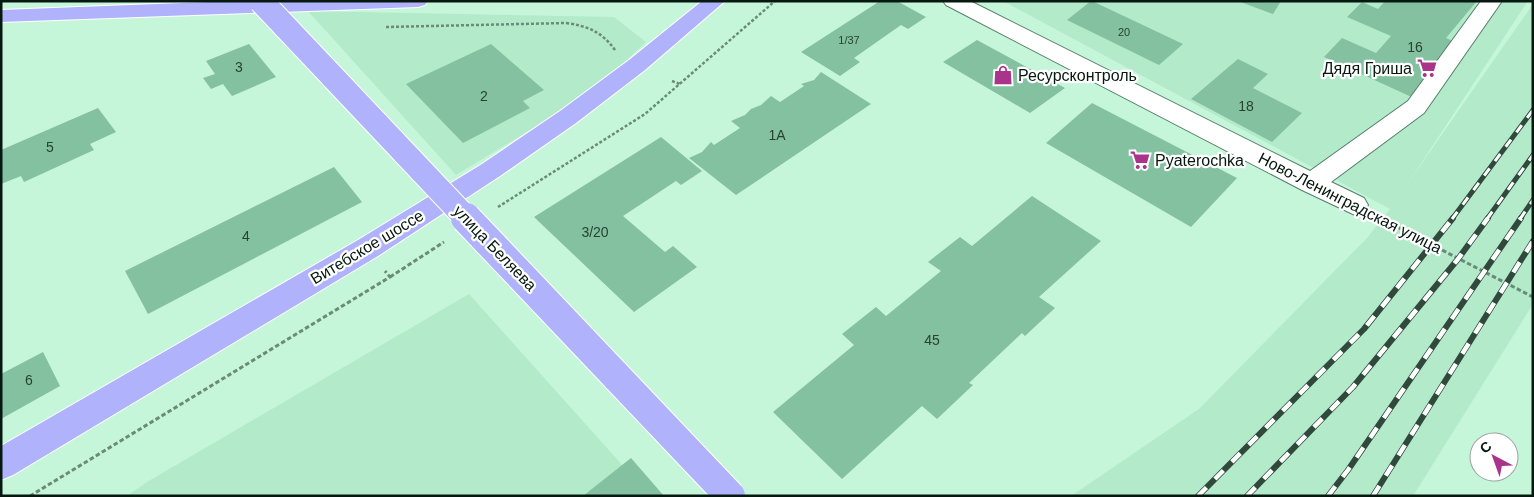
<svg xmlns="http://www.w3.org/2000/svg" width="1534" height="497" font-family="Helvetica,sans-serif">
<rect width="100%" height="100%" fill="#c6f6da"/>
<g fill="#b2eaca">
<path d="M1003,1h525l-120,182 125,-179v300l-120,192h-342l128,-87 168,-171 23,-29z"/>
<path d="M308,11l306,6 32,25 -53,50 -137,83z"/>
<path d="M469,294l181,202h-523l20,-14z"/>
</g>
<g fill="#84c1a0">
<path d="M880,1h17l29,16 -18,12 -7,-4 -47,33 6,4 -20,14 -39,-24z"/>
<path d="M1091,1h1l91,43 -24,21 -92,-45z"/>
<path d="M1238,1h43l-8,13z"/>
<path d="M1385,1h92l-31,37 7,3 -14,17 8,3 -31,38 -92,-42 18,-19 34,15 15,-17 -44,-19 15,-15 16,7z"/>
<path d="M977,40l88,48 -35,25 -87,-51z"/>
<path d="M249,44l27,33 -44,19 -9,-12 -12,5 -8,-11 12,-4 -9,-13z"/>
<path d="M491,44l53,46 -21,11 7,7 -67,35 -57,-59z"/>
<path d="M1238,59l30,15 -15,14 49,25 -30,29 -81,-43z"/>
<path d="M821,72l50,32 -135,91 -47,-37 13,-6 9,-10 3,3 26,-17 -9,-7 14,-6 6,-6 10,-4 10,-9 9,6 24,-16 -3,-2 13,-4z"/>
<path d="M1092,103l145,75 -46,49 -145,-84z"/>
<path d="M98,108l18,24 -26,12 4,6 -70,32 -3,-6 -20,8v-34z"/>
<path d="M661,137l41,34 -21,14 -5,-4 -53,35 42,36 8,-6 24,21 -63,45 -100,-95z"/>
<path d="M334,167l28,35 -214,112 -23,-43z"/>
<path d="M1032,196l69,45 -62,56 16,11 -30,28 -3,-3 -53,50 4,2 -36,34 -15,-13 -80,73 -69,-67 81,-67 -12,-11 34,-27 10,9 55,-45 -13,-9 32,-25 12,9z"/>
<path d="M43,352l17,34 -59,33v-45z"/>
<path d="M631,458l33,38h-81z"/>
</g>
<g fill="none" stroke-linecap="round" stroke-linejoin="round">
<defs>
<path id="street" d="M943,1h27l340,170 98,-70 73,-100h21l-78,112 -93,69 33,16 4,7 -4,7 -9,3 -53,-25 -356,-185z"/>
<g id="primary">
<path d="M235,1h193l-3,4 -7,2 -417,15v-12z"/>
<path d="M702,1h23l-80,69 -69,53 -76,53 -122,80 -365,219 -12,5v-34l357,-206 124,-76 78,-53 69,-51z"/>
</g>
</defs>
<use href="#street" stroke="#537f67" stroke-width="2"/>
<use href="#primary" stroke="#fff" stroke-width="2"/>
<g stroke="#6a8b78" stroke-width="2.5" stroke-dasharray="3 2" stroke-linecap="butt">
<path d="M386,27l180,-4c22,3 36,9 49,27"/>
<path d="M672,81l8,3"/>
<path d="M498,207l147,-93 130,-113"/>
</g>
<g stroke="#6a8b78" stroke-width="3" stroke-dasharray="4.5 2.5" stroke-linecap="butt">
<path d="M1380,218l153,79"/>
<path d="M390,277l54,-35"/>
<path d="M30,496l360,-219 -5,-6"/>
</g>
<use href="#street" fill="#fff" fill-rule="evenodd"/>
<use href="#primary" fill="#b1b2fc" fill-rule="evenodd"/>
<defs>
<g id="rail-far1">
<path d="M1452,219l81,-109"/>
<path d="M1487,219l46,-64"/>
<path d="M1520,219l13,-19"/>
</g>
<g id="rail">
<path d="M1198,496l166,-167 89,-111"/>
<path d="M1247,496l106,-109 105,-128 30,-41"/>
<path d="M1328,496l20,-26 173,-252"/>
<path d="M1373,496l160,-255"/>
</g>
</defs>
<use href="#rail-far1" stroke="#31493c" stroke-width="5"/>
<use href="#rail" stroke="#31493c" stroke-width="6"/>
<use href="#rail-far1" stroke="#fff" stroke-width="3" stroke-dasharray="9" stroke-linecap="butt"/>
<use href="#rail" stroke="#fff" stroke-width="4.5" stroke-dasharray="12" stroke-linecap="butt"/>
<defs>
<path id="primary-bridge-far1" d="M261,1l206,218"/>
<path id="primary-bridge" d="M466,218l264,278"/>
</defs>
<use href="#primary-bridge-far1" stroke="#fff" stroke-width="26" stroke-linecap="butt"/>
<use href="#primary-bridge" stroke="#fff" stroke-width="32" stroke-linecap="butt"/>
<use href="#primary-bridge-far1" stroke="#b1b2fc" stroke-width="24"/>
<use href="#primary-bridge" stroke="#b1b2fc" stroke-width="30"/>
</g>
<defs>
<symbol id="supermarket-bare" viewBox="-9 -9 18 18"><path d="M-6-5.5h2.5l.6 2H6L4.5 2H-2.5L-4.4-4H-6ZM-1.5 3.2a1.3 1.3 0 1 0 .1 0ZM3 3.2a1.3 1.3 0 1 0 .1 0Z" fill="#aa348c" stroke="#fff" stroke-width="2.5" paint-order="stroke"/></symbol>
<symbol id="shop-bare" viewBox="-9 -9 18 18"><path d="M-5-2.5h2.3a2.7 3.5 0 0 1 5.4 0H5L5.5 6h-11ZM-1.5-2.5h3a1.5 2.3 0 0 0-3 0Z" fill="#aa348c" stroke="#fff" stroke-width="2.5" paint-order="stroke"/></symbol>
</defs>
<g fill-rule="evenodd">
<use href="#supermarket-bare" x="1413" y="54" width="28" height="28"/>
<use href="#shop-bare" x="989" y="61" width="28" height="28"/>
<use href="#supermarket-bare" x="1126" y="146" width="28" height="28"/>
</g>
<g text-anchor="middle" dominant-baseline="central" stroke-width="4.5" stroke-linejoin="round" paint-order="stroke">
<g font-size="11" fill="#264233">
<text x="1124" y="32">20</text>
<text x="849" y="40">1/37</text>
</g>
<g font-size="14" fill="#264233">
<text x="1415" y="47">16</text>
<text x="239" y="67">3</text>
<text x="484" y="96">2</text>
<text x="1246" y="106">18</text>
<text x="777" y="135">1А</text>
<text x="50" y="147">5</text>
<text x="595" y="232">3/20</text>
<text x="246" y="236">4</text>
<text x="932" y="340">45</text>
<text x="29" y="380">6</text>
</g>
<g font-size="16" fill="#06180f" stroke="#fff" text-anchor="start">
<text x="1412" y="68" text-anchor="end">Дядя Гриша</text>
<text x="1018" y="75">Ресурсконтроль</text>
<text x="1155" y="160">Pyaterochka</text>
</g>
<g font-size="16" fill="#06180f" stroke="#fff">
<text transform="translate(1350 203) rotate(27)">Ново-Ленинградская улица</text>
<text transform="translate(367 247) rotate(-31)">Витебское шоссе</text>
<text transform="translate(495 248) rotate(46)">улица Беляева</text>
</g>
</g>
<rect width="1534" height="497" fill="none" stroke="#06180f" stroke-width="5"/>
<g transform="translate(1494 457) rotate(319)"><circle r="24" fill="#ffffff" stroke="#9ba39f"/>
<path d="M0-4L9 19L0 12L-9 19Z" fill="#aa348c"/>
<text y="-8" font-size="14" font-weight="bold" text-anchor="middle" fill="#06180f">С</text>
</g>
</svg>
